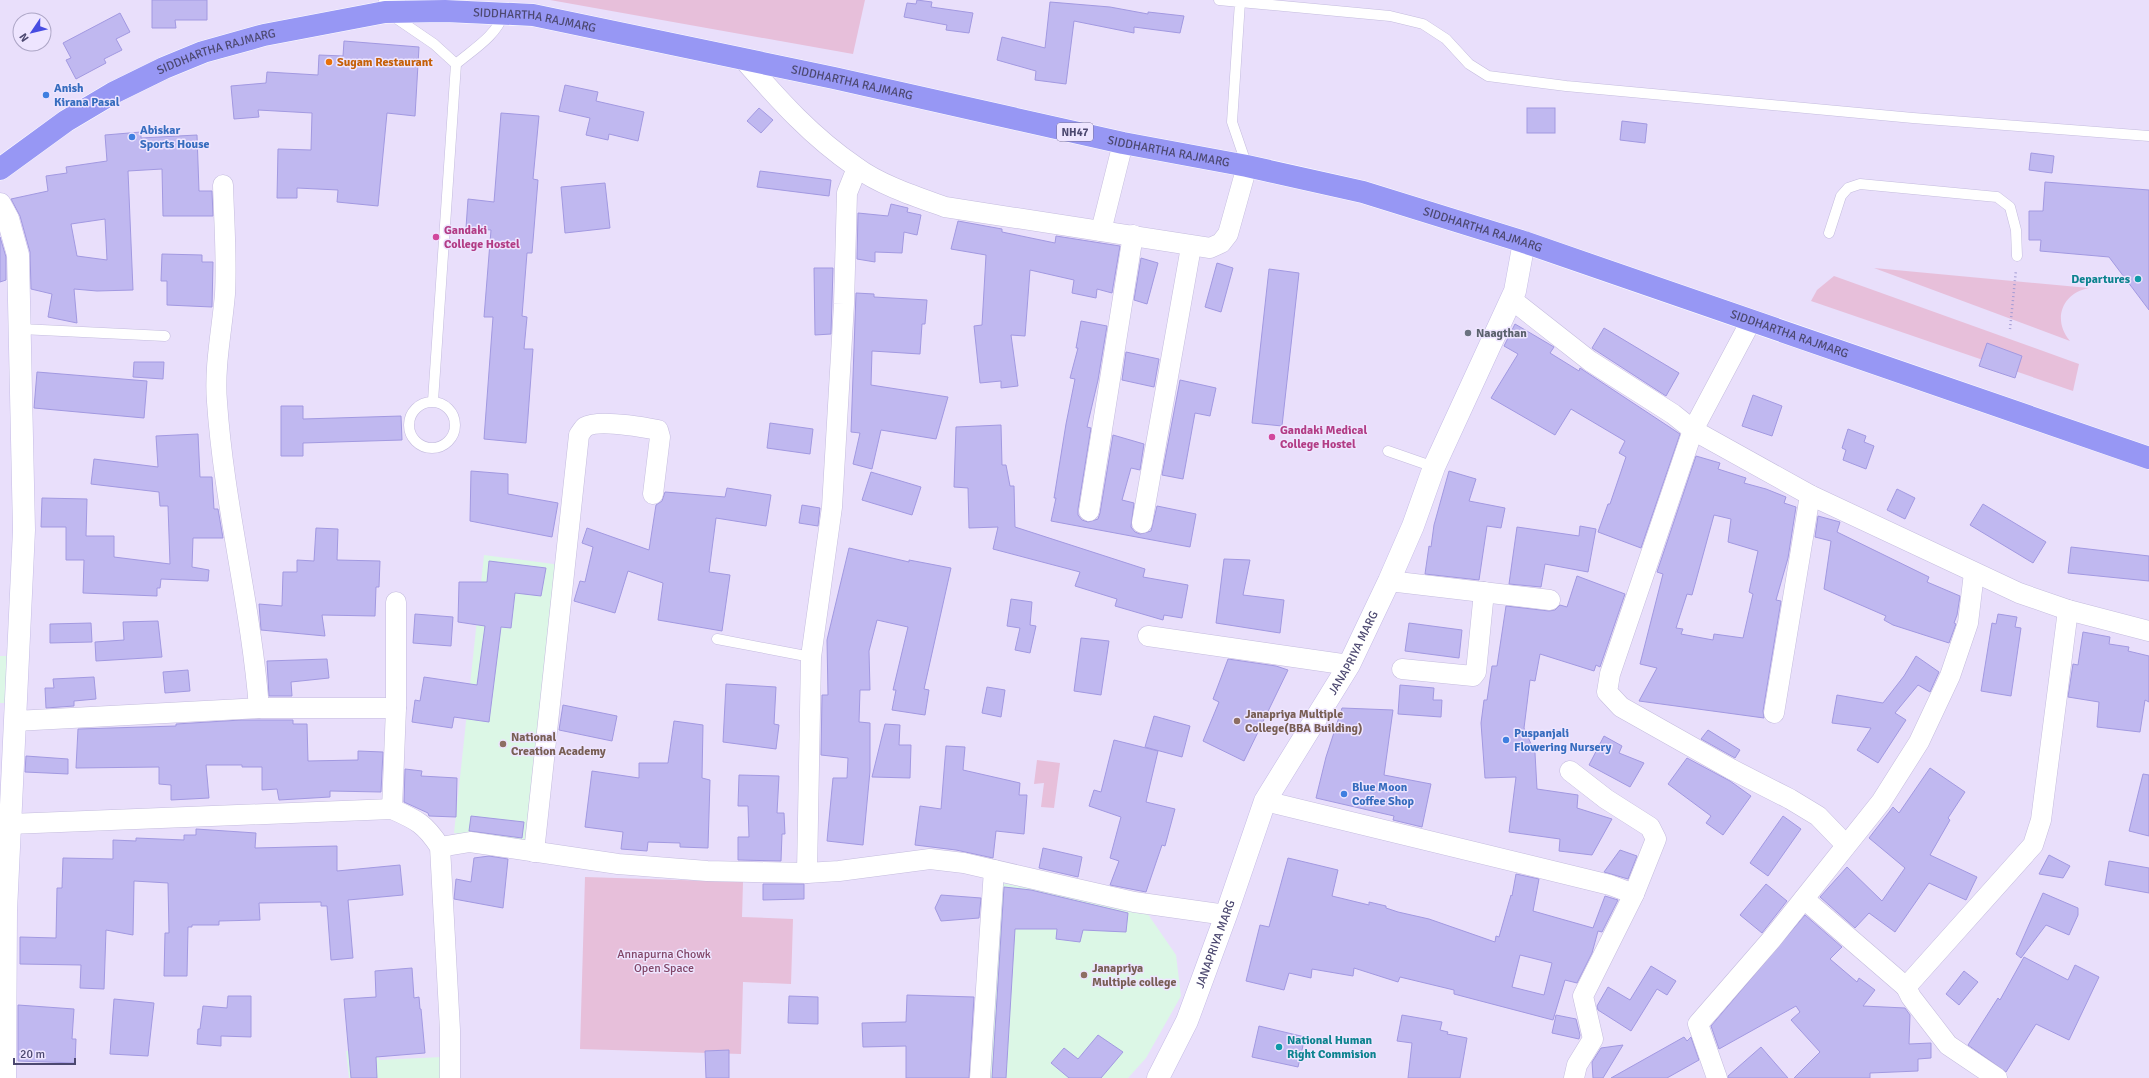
<svg xmlns="http://www.w3.org/2000/svg" width="2149" height="1078" font-family="Signika,sans-serif">
<rect width="100%" height="100%" fill="#e9dffb"/>
<g fill="#dcf7e6">
<path d="M484,555l77,10 -28,281 -79,-13z"/>
<path d="M0,656h8l-2,47h-6z"/>
<path d="M994,882l149,25 33,48 5,41 -35,62 -18,20h-145z"/>
<path d="M378,1048l1,12 63,-3v21h-93l-3,-27z"/>
</g>
<g fill="#e7bfda">
<path d="M550,0h315l-12,54z"/>
<path d="M1874,268l215,20c-27,5 -37,32 -19,53z"/>
<path d="M1834,276l245,88 -6,27 -262,-90 6,-11z"/>
<path d="M1037,760l23,3 -6,45 -13,-1 3,-24 -10,1z"/>
<path d="M585,877l158,5 -1,35 51,2 -2,65 -48,-2 -2,72 -161,-5z"/>
</g>
<g fill="#c0b8f0" stroke="#a299e1" fill-rule="evenodd">
<path d="M152,0h55v20h-32l1,8h-24z"/>
<path d="M917,0l15,2 -1,5 42,6 -4,20 -23,-3 1,-5 -43,-8 3,-14 9,1z"/>
<path d="M1050,2l60,5 38,7v-2l36,4 -4,17 -46,-6v6l-60,-12 -8,63 -31,-4 1,-9 -39,-11 5,-23 43,11z"/>
<path d="M120,13l10,19 -14,7 6,11 -18,9 2,4 -30,16 -10,-19 5,-2 -8,-15z"/>
<path d="M344,41l75,6 -4,69 -28,-3 -9,93 -41,-4 1,-12 -41,-2v10h-20l1,-49 33,1 1,-37 -54,-3 1,7 -25,2 -3,-33 35,-3 1,-11 51,3 1,-20 24,1z"/>
<path d="M565,85l33,7 -2,9 48,11 -6,29 -29,-7 -1,6 -22,-5 4,-17 -31,-7z"/>
<path d="M759,108l14,12 -12,13 -14,-12z"/>
<rect x="1527" y="108" width="28" height="25"/>
<path d="M501,113l38,3 -6,63 5,1 -6,73h-5l-5,63 5,1 -3,32h9l-7,94 -42,-4 9,-122h-9l7,-87 -25,-2 2,-29 26,3z"/>
<path d="M1622,121l25,3 -2,19 -25,-3z"/>
<path d="M141,132v6l56,-3 2,56h13l1,25h-50l-1,-47 -34,2 5,119 -36,1 -23,-2 3,34 -29,-6 4,-23 -21,-5 -1,-37 -10,-36 -9,-17 37,-8 -2,-15 21,-3 -1,-6 41,-6 -2,-26zM105,219l2,41 -30,-4 -6,-32z"/>
<path d="M2031,153l23,3 -2,17 -23,-3z"/>
<path d="M760,171l71,9 -2,16 -72,-9z"/>
<path d="M2045,182l104,8v120l-40,-53 -69,-6 1,-11h-12v-29h14z"/>
<path d="M605,183l5,45 -45,5 -4,-46z"/>
<path d="M891,204l17,4 -1,4 14,3 -4,20 -13,-3 -2,21 -27,-1v10l-18,-3 1,-46 30,3z"/>
<path d="M958,221l44,8v3l53,11 1,-7 64,10 -8,47 -15,-4 -1,9 -24,-5 2,-13 -44,-10 -5,66 -14,-1 7,51 -17,2v-7l-21,2 -6,-57 8,-1 4,-70 -35,-6z"/>
<path d="M0,237l6,20v23l-6,2z"/>
<path d="M162,254l40,1v7h11l-1,45 -45,-2v-24h-6z"/>
<path d="M1141,258l17,5 -11,41 -13,-4z"/>
<path d="M1217,263l16,5 -12,44 -16,-5z"/>
<path d="M814,268h19l-2,66 -16,1z"/>
<path d="M1269,269l30,4 -17,153 -30,-3z"/>
<path d="M856,293l18,1v3l53,3 -2,24h-3l-2,30 -48,-3 -1,34 77,12 -12,42 -55,-9 -9,39 -19,-5 7,-31 -9,-1z"/>
<path d="M1081,321l26,5 -9,54 -11,47 4,1 -13,81v6l4,5 6,2 10,-3 2,-6 13,-78 31,9 -4,26 -9,-2 -9,32 12,3 -3,24 4,5 5,2 11,-3 6,-25 39,8 -6,33 -139,-26 5,-23h-2l12,-74 9,-45 -5,-1 8,-30h-2z"/>
<path d="M1515,324l39,23 -4,6 29,18 1,-3 100,66 -39,114 -43,-16 10,-28h2l16,-47 -7,-4 6,-12 -54,-32 -16,26 -64,-37 27,-44 -14,-8z"/>
<path d="M1604,328l75,45 -13,23 -74,-48z"/>
<path d="M1987,343l35,13 -7,22 -36,-12z"/>
<path d="M1126,352l33,7 -5,28 -32,-7z"/>
<path d="M134,362h30l-1,17 -30,-2z"/>
<path d="M37,372l110,9 -3,37 -110,-10z"/>
<path d="M1180,380l36,8 -6,28 -15,-3 -12,66 -21,-4z"/>
<path d="M1753,395l29,11 -10,30 -30,-10z"/>
<path d="M281,406h22v13l98,-3 1,24 -99,3v13h-22z"/>
<path d="M770,423l43,6 -3,25 -43,-6z"/>
<path d="M1001,425l1,40h4l4,21h4l1,41 130,42 -2,8 45,8 -6,33 -18,-3 -1,5 -48,-14 2,-7 -42,-13 5,-14 -87,-23 5,-22 -29,1 -1,-40 -14,-1 2,-60z"/>
<path d="M1848,429l18,7 -2,6 10,4 -8,23 -23,-9 3,-10 -4,-2z"/>
<path d="M198,434l2,43h12l2,32h4l5,29h-30l-1,29 17,3 -1,11 -47,-2 -1,9h-3v8l-74,-3 1,-33h-18v-33h-25l1,-29 45,1 -1,37h28v21l56,7 -2,-58h-8l-1,-14 -68,-8 3,-25 64,8 -2,-31z"/>
<path d="M1696,456l24,7 -2,6 28,9 -2,5 22,6 20,8 -2,6 12,4 -8,51 -12,42 5,1 -18,110 1,7 -125,-17 18,-33 -17,-4 23,-90 -6,-2zM1714,515l17,4 -3,23 30,9 -9,41 4,2 -10,44 -29,-4 -1,6 -32,-6 2,-5 -7,-1 11,-34 5,1z"/>
<path d="M471,471l37,3v20l50,9 -6,34 -82,-16z"/>
<path d="M1449,471l27,8 -7,22 36,7 -4,20 -14,-2 -8,54 -54,-6 4,-28 2,1 3,-22z"/>
<path d="M871,472l50,15 -9,28 -50,-15z"/>
<path d="M727,488l44,7 -5,31 -50,-8 -7,54 21,3 -8,56 -64,-11 5,-37 -35,-12 -13,42 -41,-12 6,-20 5,1 8,-35 -11,-4 5,-15 62,22 7,-45 6,-4 3,-9 60,5z"/>
<path d="M1897,489l18,9 -10,21 -18,-9z"/>
<path d="M1983,504l63,38 -13,21 -63,-38z"/>
<path d="M802,505l18,3 -2,18 -19,-3z"/>
<path d="M1818,516l22,6 -3,10 92,45 -2,5 33,14 -3,19 -3,8 2,1 -7,19 -56,-18 -9,-5 2,-4 -62,-27 7,-48 -16,-4z"/>
<path d="M1580,526l16,3 -8,43 -43,-8 -4,23 -32,-3 8,-57 62,9z"/>
<path d="M316,528l22,1 -1,31 43,1 -1,26h-3l-1,29 -53,-1 3,21 -64,-6 -2,-26 23,2 1,-34h14v-12l17,1z"/>
<path d="M2071,547l78,9v25l-81,-8z"/>
<path d="M849,548l60,14v-2l42,8 -27,121 5,1 -4,25 -33,-5 4,-20h-3l15,-63 -31,-7 -8,31 1,39h-10l-1,32 11,1v48l-7,74 -36,-4 6,-63h14l1,-20 -27,-3 1,-60h6l-1,-55z"/>
<path d="M1224,559l26,1 -7,35 41,5 -4,33 -64,-10z"/>
<path d="M489,561l57,7 -5,28 -26,-3 -4,35 -10,-1 -12,95 -35,-5 -2,11 -40,-6 3,-22 5,1 4,-24 53,8 8,-59 -27,-4 1,-40h28z"/>
<path d="M1577,576l48,18 -25,73 -4,-2 -2,6 -54,-17 -5,27 -5,-1 -6,48 11,25 2,36 41,6 -1,13 35,11 -20,36 -33,-4 1,-12 -51,-7 7,-55 -31,1 -4,-55 3,-23h3l5,-34h5l9,-60 43,5 6,-1 5,-5 7,2z"/>
<path d="M1011,599l21,3 -2,23 6,1 -6,27 -15,-3 5,-22 -13,-2z"/>
<path d="M415,614l38,3 -2,29 -38,-3z"/>
<path d="M1998,614l19,3 -2,10 6,1 -10,68 -30,-5 11,-68 4,1z"/>
<path d="M158,621l4,36 -66,4 -1,-19 29,-2 -1,-18z"/>
<path d="M91,623l1,19 -42,1v-19z"/>
<path d="M1409,623l53,7 -3,28 -54,-7z"/>
<path d="M2083,632l27,5 -1,7 20,3 -1,4 21,5v46l-4,-2 -5,32 -43,-5 2,-25 -31,-5 5,-33 5,1z"/>
<path d="M1081,638l28,3 -8,54 -27,-4z"/>
<path d="M1916,656l23,16 -9,20 -12,-7 -23,28 11,7 -28,43 -21,-13 14,-22 -39,-5 5,-28 46,8 21,-27z"/>
<path d="M327,659l2,19 -38,4 1,14h-23l-2,-35z"/>
<path d="M1228,659l48,7 12,4 -44,91 -41,-20 16,-39 -6,-3z"/>
<path d="M188,670l2,21 -25,2 -2,-21z"/>
<path d="M94,677l2,22 -22,2v5l-28,2 -1,-20h9l-1,-9z"/>
<path d="M726,684l50,3 -2,37 5,1 -3,24 -53,-7z"/>
<path d="M1400,685l34,3 -1,12h9l-1,17 -43,-3z"/>
<path d="M987,687l18,3 -4,27 -19,-4z"/>
<path d="M563,705l54,11 -5,25 -53,-11z"/>
<path d="M1342,708l51,2 -9,65 47,9 -9,43 -29,-7 1,-4 -78,-18 10,-41z"/>
<path d="M1154,716l36,10 -8,31 -37,-10z"/>
<path d="M241,720h52v4h14l1,37 50,-1v-9l25,1 -2,40 -51,-1v6l-51,3 -2,-11 -15,1v-23h-20v-2h-36l3,33 -38,2v-15l-12,-1v-17l-83,1 2,-39 98,-3v-2z"/>
<path d="M674,721l29,4 -1,53 8,2 -2,68 -28,-1v-4l-32,-1 -1,9 -26,-2 2,-17 -38,-5 7,-56 47,7v-15h29z"/>
<path d="M885,724l15,1 -1,20h12l-1,33 -38,-1z"/>
<path d="M1708,730l32,20 -5,8 -34,-19z"/>
<path d="M1604,736l18,10 -3,7 25,10 -14,24 -41,-22z"/>
<path d="M1114,740l44,11 -12,51 29,7 -10,37 -3,-1 -16,47 -36,-7 9,-24 -9,-3 11,-41 -32,-11 5,-16 7,2z"/>
<path d="M946,746l19,1 -2,23 57,13 -1,12h8l-3,39 -28,-3 -3,27 -37,-8 -41,-5 5,-39 21,3z"/>
<path d="M26,756l42,3v15l-43,-2z"/>
<path d="M1687,758l43,23 21,15 -28,39 -17,-12 5,-7 -43,-32z"/>
<path d="M1930,768l35,24 -17,26 2,2 -20,35 47,22 -11,23 -37,-17 -34,49 -26,-19 -14,15 -35,-31 27,-30 35,34 23,-33 -36,-30 24,-31 6,6z"/>
<path d="M405,769l17,2 -1,5 36,2 -1,39 -27,-1 -1,-3 -24,-11z"/>
<path d="M2143,774l6,1v61l-20,-5z"/>
<path d="M739,775l40,1 -2,37h7l1,21h-3l-1,27 -43,-1v-23h11l-1,-31h-10z"/>
<path d="M471,816l53,6 -2,16 -53,-7z"/>
<path d="M1783,816l18,13 -33,47 -18,-13z"/>
<path d="M196,829l60,4 -1,15 82,-2v25l63,-6 3,30 -55,5 5,58 -22,2 -4,-54h-6v-4l-62,1 1,17 -41,1v4h-27v2h-4l-1,49h-23l1,-43h4l-1,-50 -34,-2 -1,54 -27,-5 -2,59 -24,-1 1,-23 -61,-1v-27l36,1 1,-50h5l1,-30 50,1v-19l23,1v-3l48,2v-5h12z"/>
<path d="M1043,848l39,9 -4,20 -39,-9z"/>
<path d="M1620,850l17,6 -9,23 -24,-7z"/>
<path d="M2049,855l21,11 -7,12 -24,-4z"/>
<path d="M489,856l19,3 -5,49 -49,-9 2,-20 15,3 3,-24z"/>
<path d="M1288,858l50,12 -6,26 37,9v-3l17,4v2l12,4 31,7 66,23 1,-6 3,1 12,-42 1,1 4,-22 23,5 -6,32 60,17 12,-32 13,4 -16,32 -4,-1 -6,22 -15,30 -12,-3 -12,40 -99,-26v-4l-54,-13 -2,5 -44,-14 -1,8 -41,-7 -1,9 -22,-5 -5,17 -38,-9 14,-56 9,2zM1520,955l32,8 -8,32 -32,-8z"/>
<path d="M2109,861l40,7v25l-44,-8z"/>
<path d="M763,884h41v15l-41,1z"/>
<path d="M1766,884l21,17 -25,32 -22,-18z"/>
<path d="M1004,887l27,3 97,23 -2,19 -43,-2 -3,12 -24,-3 1,-10h-42l-9,149h-14z"/>
<path d="M2043,893l35,15v7l-9,20 -23,-10 -25,33 -5,-4z"/>
<path d="M941,895l40,3 -2,20 -38,3 -6,-13z"/>
<path d="M1805,915l37,32 -12,12 27,23 2,-4 16,12 -12,16 42,2 5,7 -1,29 22,-1v15l-13,1v12l-48,2v5h-76l26,-26 -29,-32 9,-8 -4,-6 -77,43 -8,-23z"/>
<path d="M2024,957l44,23 7,-15 24,12 -30,63 -33,-16 -30,48 -38,-27 30,-47 2,2z"/>
<path d="M1651,966l25,15 -9,14 -10,-6 -26,42 -33,-21 -1,-4 11,-19 22,13z"/>
<path d="M412,968l2,30 5,-1 1,12h1l4,44 -49,4 1,21h-26l-7,-79 32,-2 -1,-26z"/>
<path d="M1964,971l14,11 -19,23 -13,-11z"/>
<path d="M907,995l67,2 -5,81h-63v-32l-43,1 -1,-24 44,-1z"/>
<path d="M228,996h23v41l-30,-1v10l-24,-2 1,-15h2l3,-23 24,2z"/>
<path d="M789,996l29,1v27l-30,-1z"/>
<path d="M114,999l40,4 -6,53 -38,-2z"/>
<path d="M18,1005l56,4 -2,30h4l-1,24 -57,-2z"/>
<path d="M1402,1015l40,7 -2,8 8,2 -1,2 20,4 -7,40h-52l4,-35 -15,-2z"/>
<path d="M1556,1015l20,4 4,16 -1,4 -27,-6z"/>
<path d="M1259,1026l46,11 -7,30 -46,-10z"/>
<path d="M1098,1035l25,17 -22,26h-32l-18,-15 13,-15 14,11z"/>
<path d="M1684,1037l3,4 4,-4 8,23 -32,18h-56z"/>
<path d="M1623,1045l-20,33h-10l-1,-16 9,-14z"/>
<path d="M1761,1047l27,31h-60v-2z"/>
<path d="M729,1050v28h-23l-1,-27z"/>
</g>
<g fill="none" stroke-linecap="round" stroke-linejoin="round">
<defs>
<g id="lane">
<path d="M384,0l17,3"/>
<path d="M1219,0l21,2 -8,120 15,44"/>
<path d="M1240,2l150,14 33,8 23,15 23,25 19,12 78,10 347,32 236,18"/>
<path d="M393,16l41,28 22,20"/>
<path d="M1829,233l12,-37 7,-8 12,-4 137,13 13,10 6,23 1,26"/>
<path d="M21,329l144,7"/>
<path d="M433,401l23,-337c19,-16 40,-28 48,-51"/>
<circle cx="432" cy="425" r="23"/>
<path d="M1388,451l46,16"/>
<path d="M717,639l94,18"/>
</g>
<g id="street">
<path d="M744,60c36,41 67,76 112,107 24,18 61,30 89,40l265,41 11,-5 7,-9 19,-68"/>
<path d="M223,185c1,36 4,73 2,109 -3,36 -11,72 -8,108 7,103 34,203 42,306"/>
<path d="M1101,231l22,-88"/>
<path d="M1511,299l79,62 83,53 20,16 117,65 209,98 49,17 81,21"/>
<path d="M1751,321l-58,109 -83,244 -3,18 14,15 110,62 59,30 28,17 28,29"/>
<path d="M1089,511l44,-276"/>
<path d="M1142,523l49,-276"/>
<path d="M1389,581l161,19"/>
<path d="M1148,636l201,29"/>
<path d="M1402,669l71,7 3,-4 8,-80"/>
<path d="M1774,713l36,-218"/>
<path d="M15,721l244,-13h137v-106"/>
<path d="M1570,771l36,28 44,28 6,12 -22,55 -51,102 10,43 -16,26 -3,13"/>
<path d="M1265,801l345,84 24,9"/>
<path d="M392,809l4,-101"/>
<path d="M10,824l382,-15c25,11 33,15 48,38l10,183v48"/>
<path d="M440,847l30,-5 148,22 89,7 100,2 32,-2 91,-12 34,4 170,39 92,13"/>
<path d="M534,852l45,-417c2,-3 4,-6 6,-8 13,-8 57,0 73,3l2,7 -7,57"/>
<path d="M807,873l4,-216 21,-150 12,-203 3,-111 10,-25"/>
<path d="M1804,899l102,88"/>
<path d="M980,1078l14,-208"/>
<path d="M1717,1078l-19,-54 73,-84 110,-138 38,-60 31,-66 18,-53 6,-50"/>
<path d="M1997,1078l-49,-33 -37,-48 -5,-10 127,-142 8,-25 27,-210"/>
</g>
<g id="secondary">
<path d="M0,204l8,15 10,36 6,275 -18,381 -1,167"/>
<path id="s1" d="M1158,1078l29,-57 39,-106 39,-114 84,-136 40,-84 24,-55 21,-59 81,-176 9,-49"/>
</g>
<g id="highway">
<path id="s2" d="M0,169l66,-48 47,-28 51,-25 39,-16 61,-17 121,-23 60,-1 88,4 301,63 289,65 124,23 116,26 161,50 625,216"/>
</g>
</defs>
<use href="#lane" stroke="#c4bcde" stroke-width="11"/>
<use href="#street" stroke="#c4bcde" stroke-width="21"/>
<use href="#secondary" stroke="#c5bce5" stroke-width="23"/>
<use href="#highway" stroke="#fff" stroke-width="23"/>
<path stroke="#a39cd4" stroke-width="2.5" stroke-dasharray="1 3" stroke-linecap="butt" d="M2010,329l6,-59"/>
<use href="#lane" stroke="#fff" stroke-width="10"/>
<use href="#street" stroke="#fff" stroke-width="20"/>
<use href="#secondary" stroke="#fff" stroke-width="22"/>
<use href="#highway" stroke="#9797f4" stroke-width="22"/>
</g>
<circle fill="#e8710a" stroke="#eee5ff" stroke-width="1.5" cx="329" cy="62" r="4"/>
<g fill="#3f7fe0" stroke="#eee5ff" stroke-width="1.5">
<circle cx="46" cy="95" r="4"/>
<circle cx="132" cy="137" r="4"/>
<circle cx="1506" cy="740" r="4"/>
<circle cx="1344" cy="794" r="4"/>
</g>
<g fill="#d1479c" stroke="#eee5ff" stroke-width="1.5">
<circle cx="436" cy="237" r="4"/>
<circle cx="1272" cy="437" r="4"/>
</g>
<g fill="#0f9aa8" stroke="#eee5ff" stroke-width="1.5">
<circle cx="2138" cy="279" r="4"/>
<circle cx="1279" cy="1047" r="4"/>
</g>
<circle fill="#6b7280" stroke="#eee5ff" stroke-width="1.5" cx="1468" cy="333" r="4"/>
<g fill="#8d6e63" stroke="#eee5ff" stroke-width="1.5">
<circle cx="1237" cy="721" r="4"/>
<circle cx="503" cy="744" r="4"/>
<circle cx="1084" cy="975" r="4"/>
</g>
<g text-anchor="middle" dominant-baseline="central" stroke-width="3" stroke-linejoin="round" paint-order="stroke">
<rect fill="#eee5ff" stroke="#7d779b" stroke-width="1" x="1057" y="123" width="36" height="18" rx="3"/>
<g font-size="11" font-weight="bold" fill="#4c4870">
<text x="1075" y="132">NH47</text>
</g>
<g font-size="12" fill="#4c4870" stroke="#eee5ff">
<text stroke="none"><textPath href="#s2" startOffset="572">SIDDHARTHA RAJMARG</textPath></text>
<text stroke="none"><textPath href="#s2" startOffset="248">SIDDHARTHA RAJMARG</textPath></text>
<text stroke="none"><textPath href="#s2" startOffset="896">SIDDHARTHA RAJMARG</textPath></text>
<text stroke="none"><textPath href="#s2" startOffset="1220">SIDDHARTHA RAJMARG</textPath></text>
<text stroke="none"><textPath href="#s2" startOffset="1544">SIDDHARTHA RAJMARG</textPath></text>
<text stroke="none"><textPath href="#s2" startOffset="1868">SIDDHARTHA RAJMARG</textPath></text>
<text stroke="none"><textPath href="#s1" startOffset="470">JANAPRIYA MARG</textPath></text>
<text stroke="none"><textPath href="#s1" startOffset="146">JANAPRIYA MARG</textPath></text>
</g>
<g font-size="12" font-weight="bold" fill="#c56008" stroke="#eee5ff" text-anchor="start">
<text x="337" y="62">Sugam Restaurant</text>
</g>
<g font-size="12" font-weight="bold" fill="#366cbe" stroke="#eee5ff" text-anchor="start">
<text x="54" y="88">Anish<tspan x="54" dy="14">Kirana Pasal</tspan></text>
<text x="140" y="130">Abiskar<tspan x="140" dy="14">Sports House</tspan></text>
<text x="1514" y="733">Puspanjali<tspan x="1514" dy="14">Flowering Nursery</tspan></text>
<text x="1352" y="787">Blue Moon<tspan x="1352" dy="14">Coffee Shop</tspan></text>
</g>
<g font-size="12" font-weight="bold" fill="#b23c85" stroke="#eee5ff" text-anchor="start">
<text x="444" y="230">Gandaki<tspan x="444" dy="14">College Hostel</tspan></text>
<text x="1280" y="430">Gandaki Medical<tspan x="1280" dy="14">College Hostel</tspan></text>
</g>
<g font-size="12" font-weight="bold" fill="#0d838f" stroke="#eee5ff" text-anchor="end">
<text x="2130" y="279">Departures</text>
<text x="1287" y="1040" text-anchor="start">National Human<tspan x="1287" dy="14">Right Commision</tspan></text>
</g>
<g font-size="12" font-weight="bold" fill="#5b616d" stroke="#eee5ff" text-anchor="start">
<text x="1476" y="333">Naagthan</text>
</g>
<g font-size="12" font-weight="bold" fill="#785e54" stroke="#eee5ff" text-anchor="start">
<text x="1245" y="714">Janapriya Multiple<tspan x="1245" dy="14">College(BBA Building)</tspan></text>
<text x="511" y="737">National<tspan x="511" dy="14">Creation Academy</tspan></text>
<text x="1092" y="968">Janapriya<tspan x="1092" dy="14">Multiple college</tspan></text>
</g>
<g font-size="12" fill="#814667" stroke="#eee5ff">
<text x="664" y="954">Annapurna Chowk<tspan x="664" dy="14">Open Space</tspan></text>
</g>
</g>
<g transform="translate(32 32) rotate(235)"><circle r="19" fill="#eee5ff" stroke="#ada6c6"/>
<path d="M0-3L7 15L0 10L-7 15Z" fill="#474ce2"/>
<text y="-6" font-size="11" font-weight="bold" text-anchor="middle" fill="#4c4870">N</text>
</g>
<path d="M14 1058v6h61v-6" fill="none" stroke="#4c4870" stroke-width="2"/>
<text x="20" y="1058" font-size="12" fill="#4c4870" stroke="#eee5ff" stroke-width="3" paint-order="stroke">20 m</text>
</svg>
